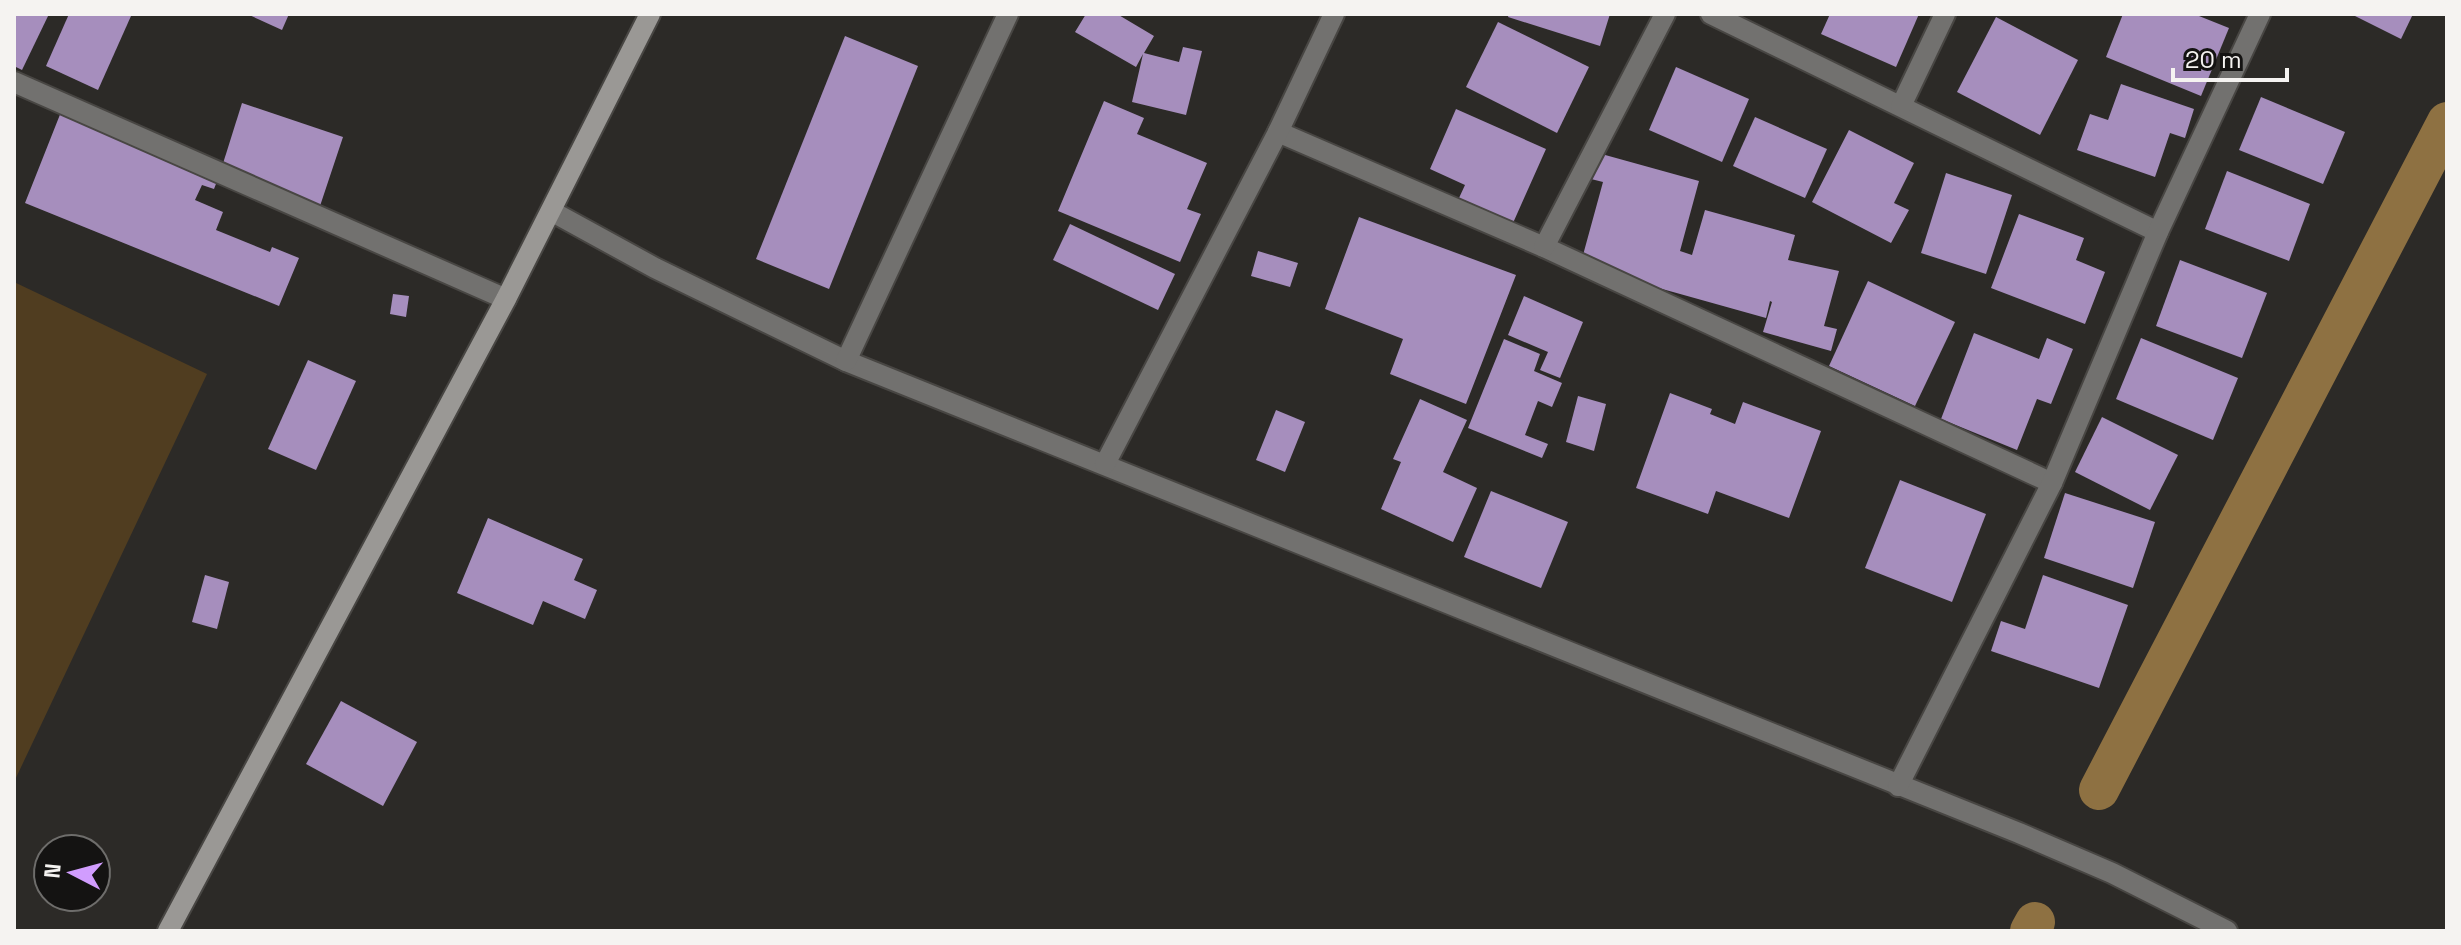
<svg xmlns="http://www.w3.org/2000/svg" width="2461" height="945" font-family="'Space Grotesk',sans-serif">
<rect width="100%" height="100%" fill="#2c2a27"/>
<path fill="#503d20" d="M14,282l193,92 -193,408z"/>
<g fill="none" stroke-linecap="round" stroke-linejoin="round">
<g stroke="#8e7142" stroke-width="40">
<path d="M2099,790l348,-668"/>
<path d="M2030,931l5,-9"/>
</g>
</g>
<g fill="#a68ebd">
<path d="M14,14h35l-27,56 -8,-4z"/>
<path d="M69,14h57l5,2 -33,74 -52,-24z"/>
<path d="M247,14h42l-7,16z"/>
<path d="M1086,14h31l37,22 -10,17 35,9 4,-15 19,4 -16,64 -54,-13 11,-48 -7,13 -61,-35z"/>
<path d="M1509,14h101l-10,32 -92,-29z"/>
<path d="M1830,14h89l-23,53 -75,-33z"/>
<path d="M2123,14h71l35,14 -28,68 -95,-39z"/>
<path d="M2351,14h62l-12,25z"/>
<path d="M1996,17l82,43 -38,75 -83,-43z"/>
<path d="M1498,22l91,45 -32,66 -91,-46z"/>
<path d="M845,36l73,30 -89,223 -73,-30z"/>
<path d="M1676,67l73,32 -27,63 -73,-32z"/>
<path d="M2121,84l73,25 -9,29 -15,-5 -15,44 -78,-27 13,-36 18,6z"/>
<path d="M2261,97l84,35 -22,52 -84,-34z"/>
<path d="M1104,101l40,17 -7,16 70,29 -20,46 14,5 -21,48 -122,-51z"/>
<path d="M242,103l101,34 -23,69 -100,-33z"/>
<path d="M1456,109l90,40 -33,74 -54,-25 6,-13 -35,-16z"/>
<path d="M61,112l158,64 -5,13 -12,-4 -7,15 28,12 -7,18 54,22 2,-5 27,11 -20,48 -254,-103z"/>
<path d="M1755,117l72,32 -22,49 -72,-32z"/>
<path d="M1849,130l65,33 -20,40 15,7 -18,33 -79,-41z"/>
<path d="M1598,153l101,28 -19,70 12,4 13,-45 90,25 -7,25 51,11 -15,55 13,3 -6,22 -68,-19 9,-30 -2,-1 -4,17 -186,-52 23,-84 -12,-3z"/>
<path d="M2227,171l83,33 -21,57 -84,-32z"/>
<path d="M1946,173l66,22 -26,79 -65,-21z"/>
<path d="M2019,214l65,24 -8,22 29,12 -20,52 -94,-36z"/>
<path d="M1359,217l157,58 -50,129 -76,-30 13,-35 -78,-30z"/>
<path d="M1070,224l105,50 -17,36 -105,-50z"/>
<path d="M1258,251l40,12 -8,24 -39,-11z"/>
<path d="M2180,260l87,33 -25,65 -86,-32z"/>
<path d="M1868,281l87,41 -40,84 -86,-40z"/>
<path d="M393,294l16,2 -3,21 -16,-3z"/>
<path d="M1524,296l59,26 -23,56 -20,-8 8,-18 -40,-17z"/>
<path d="M1974,333l65,26 8,-21 26,11 -22,55 -14,-5 -20,51 -76,-31z"/>
<path d="M2141,338l97,40 -25,62 -97,-41z"/>
<path d="M1504,339l36,15 -6,17 28,12 -10,24 -14,-6 -13,34 23,9 -6,14 -74,-30z"/>
<path d="M308,360l48,21 -40,89 -48,-21z"/>
<path d="M1670,393l42,16 -2,5 25,10 8,-22 78,29 -32,87 -73,-27 -8,23 -72,-26z"/>
<path d="M1578,396l28,8 -12,47 -28,-9z"/>
<path d="M1420,399l47,21 -24,52 34,16 -24,54 -72,-33 20,-47 -8,-3z"/>
<path d="M1276,410l29,12 -20,50 -29,-12z"/>
<path d="M2102,417l76,38 -28,55 -75,-38z"/>
<path d="M1900,480l86,34 -34,88 -87,-34z"/>
<path d="M1491,491l77,31 -27,66 -77,-31z"/>
<path d="M2065,493l90,29 -22,66 -89,-30z"/>
<path d="M488,518l95,41 -9,21 23,10 -12,29 -42,-18 -10,24 -76,-32z"/>
<path d="M205,575l24,7 -12,47 -25,-7z"/>
<path d="M2043,575l85,30 -29,83 -108,-37 10,-30 24,8z"/>
<path d="M341,701l76,41 -34,64 -77,-42z"/>
</g>
<g fill="none" stroke-linecap="round" stroke-linejoin="round">
<defs>
<g id="street">
<path d="M1711,14l447,218"/>
<path d="M14,82l492,217"/>
<path d="M1901,106l44,-92"/>
<path d="M1278,132l266,115 508,236"/>
<path d="M551,211l104,57 191,93 1173,472 93,40 115,58"/>
<path d="M1544,247l121,-233"/>
<path d="M846,361l162,-347"/>
<path d="M1105,464l173,-332 56,-118"/>
<path d="M1898,786l154,-303 106,-251 102,-218"/>
</g>
<path id="secondary" d="M168,931l338,-632 144,-285"/>
</defs>
<use href="#street" stroke="#484643" stroke-width="24"/>
<use href="#secondary" stroke="#484643" stroke-width="24"/>
<use href="#street" stroke="#72716f" stroke-width="20"/>
<use href="#secondary" stroke="#9a9895" stroke-width="20"/>
</g>
<rect width="2461" height="945" fill="none" stroke="#f5f3f1" stroke-width="32"/>
<g transform="translate(72 873) rotate(276)"><circle r="38" fill="#141312" stroke="#6e6d6b" stroke-width="2"/>
<path d="M0-6L14 30L0 20L-14 30Z" fill="#d19dfe"/>
<text y="-12" font-size="22" font-weight="bold" text-anchor="middle" fill="#f5f3f1">N</text>
</g>
<path d="M2173 68v12h114v-12" fill="none" stroke="#f5f3f1" stroke-width="4"/>
<text x="2185" y="68" font-size="24" fill="#f5f3f1" stroke="#141312" stroke-width="6" paint-order="stroke">20 m</text>
</svg>
